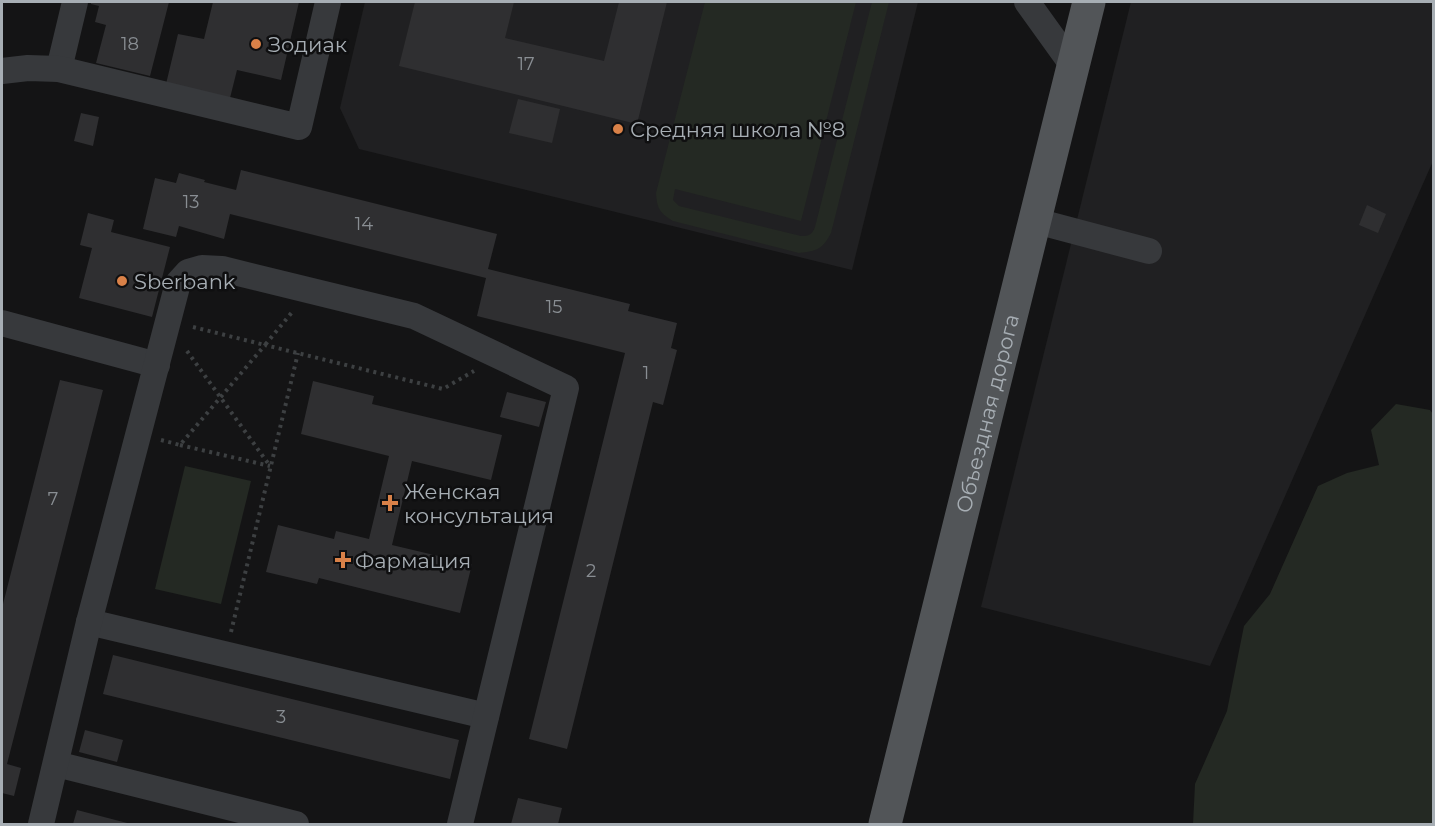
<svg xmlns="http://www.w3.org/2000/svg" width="1435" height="826" font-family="Montserrat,sans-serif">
<rect width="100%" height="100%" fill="#141415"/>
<g fill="#202022">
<path d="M365,2h553l-66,268 -493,-121 -19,-41z"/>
<path d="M1131,2h302v159l-223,505 -229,-59z"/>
</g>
<g fill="#242923">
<path d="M705,2h151l-55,219 -126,-32 -2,11 6,6 122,30c8,0 11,-1 14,-9l57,-225h17l-58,231c-8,16 -14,18 -32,20l-126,-32c-13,-8 -16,-12 -17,-28z"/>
<path d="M1396,404l34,6 3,4v410h-240l2,-40 32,-73 17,-85 26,-32 48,-108 29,-13 32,-8 -8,-35z"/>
<path d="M185,466l66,15 -30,123 -66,-15z"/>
</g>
<g fill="#2f2f31">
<path d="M91,2h78l-19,74 -54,-13 10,-38 -11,-3 4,-16 -8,-2z"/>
<path d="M213,2h86l-18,78 -44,-10 -7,28 -64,-14 12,-50 26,5z"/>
<path d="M415,2h99l-9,36 99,23 15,-59h48l-30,122 -238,-58z"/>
<path d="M518,99l42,10 -8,34 -43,-10z"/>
<path d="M81,113l18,4 -6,29 -19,-5z"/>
<path d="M241,170l256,64 -9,35 142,35 -2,7 49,12 -6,25 6,2 -14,55 -10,-3 -86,347 -38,-10 96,-386 -148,-37 9,-38 -256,-64 -6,25 -45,-13 -3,11 -33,-8 12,-51 21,5 3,-10 26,7 -1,2 32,8z"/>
<path d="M1367,205l19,9 -8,19 -19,-8z"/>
<path d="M88,213l26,7 -3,12 59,15 -18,70 -73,-19 13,-50 -12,-3z"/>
<path d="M60,380l43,10 -96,374 14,4 -7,28 -12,-3v-185z"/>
<path d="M313,381l61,15 -2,8 130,31 -11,45 -79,-19 -20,84 80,19 -12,49 -141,-35 -2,6 -51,-12 12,-47 56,14 2,-8 33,8 20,-83 -88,-22z"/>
<path d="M507,392l39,10 -7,25 -39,-10z"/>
<path d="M113,655l346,85 -9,39 -347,-85z"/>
<path d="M85,730l38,10 -6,22 -38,-10z"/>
<path d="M518,798l44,10 -4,16h-47z"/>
<path d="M77,810l54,14h-58z"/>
</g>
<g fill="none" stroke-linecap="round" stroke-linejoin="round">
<g stroke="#3d4042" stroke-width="4" stroke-dasharray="3 4.5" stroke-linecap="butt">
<path d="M193,327l72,18 28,-34"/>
<path d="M187,351l83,115"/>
<path d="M161,440l19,5 85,-100 178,44 31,-18"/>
<path d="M180,445l90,21"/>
<path d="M231,632l67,-279"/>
</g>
<g stroke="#37393c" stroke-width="26">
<path d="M1027,2l46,64"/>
<path d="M59,69l16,-67"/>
<path d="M2,71l26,-3 31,1 240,58 29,-125"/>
<path d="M1036,221l113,30"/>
<path d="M2,323l155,42"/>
<path d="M89,622l397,94"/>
<path d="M56,764l240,60"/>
<path d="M41,824l48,-202 89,-339 10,-11 14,-4 20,1 192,47 152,72 -106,436"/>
</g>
<path stroke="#525558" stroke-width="33" id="s1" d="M885,824l204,-822"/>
</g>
<g fill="#d98148" stroke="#0f0f10" stroke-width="2">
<circle cx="256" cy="44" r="6"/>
<circle cx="618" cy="129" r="6"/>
<circle cx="122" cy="281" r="6"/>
<path d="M387 494h6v6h6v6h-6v6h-6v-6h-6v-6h6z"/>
<path d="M340 551h6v6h6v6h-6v6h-6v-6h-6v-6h6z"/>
</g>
<g text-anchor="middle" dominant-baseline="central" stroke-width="5" stroke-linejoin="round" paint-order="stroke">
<g font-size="18" fill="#898e93">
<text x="130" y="44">18</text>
<text x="526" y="64">17</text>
<text x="191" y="202">13</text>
<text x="364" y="224">14</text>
<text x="554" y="307">15</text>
<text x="646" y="373">1</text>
<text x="53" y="499">7</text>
<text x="591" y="571">2</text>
<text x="281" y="717">3</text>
</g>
<g font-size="21" fill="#a7aeb4" stroke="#0f0f10" text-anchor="start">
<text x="268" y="44">Зодиак</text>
<text x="630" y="129">Средняя школа №8</text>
<text x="134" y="281">Sberbank</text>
<text x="404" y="491">Женская<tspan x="404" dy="24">консультация</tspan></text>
<text x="355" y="560">Фармация</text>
</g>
<g font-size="21" fill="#a7aeb4" stroke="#0f0f10">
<text stroke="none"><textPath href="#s1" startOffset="423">Объездная дорога</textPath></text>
</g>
</g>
<rect width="1435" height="826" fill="none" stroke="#a7aeb4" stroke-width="6"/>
</svg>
